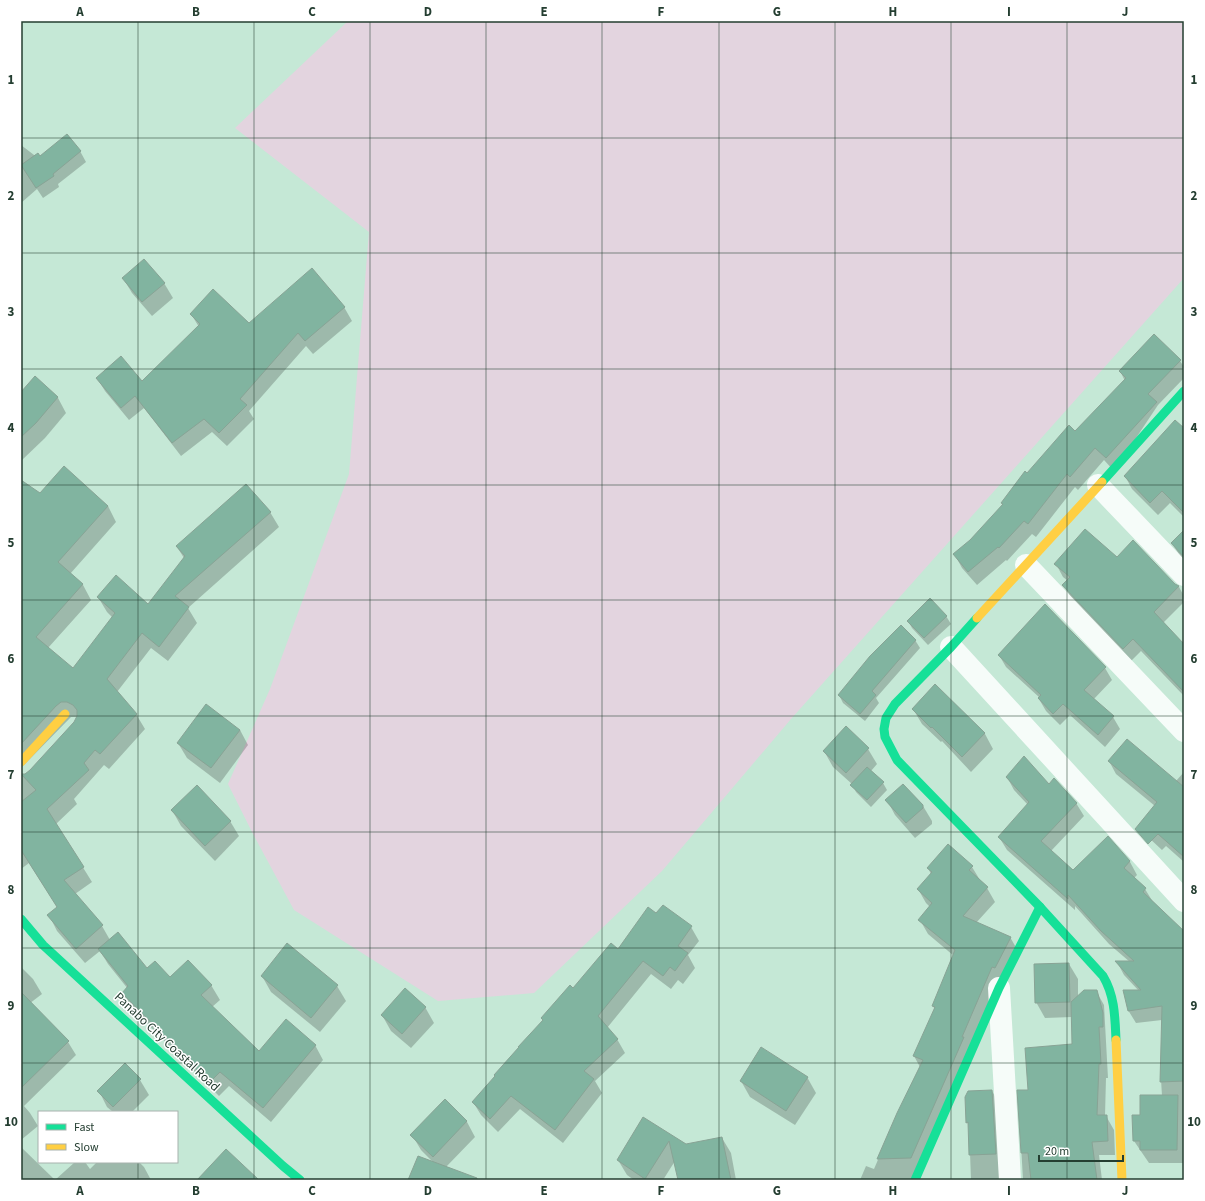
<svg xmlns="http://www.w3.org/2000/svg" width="1205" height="1201" font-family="'Source Sans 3',sans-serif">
<rect width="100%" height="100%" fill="#c5e8d6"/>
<path fill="#e3d4df" d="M348,21h836v257l-393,441 -129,152 -128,122 -96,8 -144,-91 -41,-76 -25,-50 42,-95 79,-215 20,-242 -134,-104z"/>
<g fill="#0003">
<path d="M21,145l17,13 42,-7 6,11 -28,22 1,3 -16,11 -6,-9 -16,14z"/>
<path d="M123,278l41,5 9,15 -21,18 -20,-23z"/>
<path d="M344,307l8,14 -39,33 -7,-8 -57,65 5,8 -27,27 -15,-14 -31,24 -37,-48 -15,12 -24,-29 -8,-13 45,4 57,-55 -8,-13 57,10z"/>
<path d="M1180,361l4,6v11l-26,27 -44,66 -10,-11 -26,30 -3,-3 -39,50 -4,-3 -25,27 -1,-1 -29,25 -15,-17 -7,-13 16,-14 32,-36 -1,-2 25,-29 48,-42 50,-51 -5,-10z"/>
<path d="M35,377l23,21 8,15 -21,25 -24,23v-67z"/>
<path d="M1184,430v87l-14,-14 -12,12 -26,-26 -7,-13z"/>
<path d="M21,481l19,14 68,11 8,16 -46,52 13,11 8,15 -43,48 25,22 40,-52 -6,-6 -9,-15 50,9 36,-48 -7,-11 93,-35 9,15 -91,81 9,15 -29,38 -17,-13 -34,44 19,22 9,15 -36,40 -5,-4 -30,34 3,5 -21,20 36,58 -17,12 27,32 8,14 37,30 23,8 41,7 9,15 -8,7 47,45 56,-7 8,15 -52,62 -42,-36 -10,10 -31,-31 -56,-57 -9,-15 5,-4 -20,-25 -8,-13 -15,12 -28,-32 -8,-16 9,-7 -29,-45 -8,6v-94h4l6,-4 44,-48 2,-6h-6l-50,51z"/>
<path d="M1184,531v30l-4,-5 -8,-13z"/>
<path d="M1117,558l57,26 5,3 5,9v6l-21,21 21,22v51l-43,-45 -10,10 -60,-63 -7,-13 4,-4 -5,-4 -7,-13z"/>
<path d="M1045,605l60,63 7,12 -19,20 20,17 7,12 -15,18 -35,-32 -10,10 -14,-14 -7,-12 1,-1 -34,-31 -7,-12z"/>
<path d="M946,616l5,8 -23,21 -16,-17 -4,-7z"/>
<path d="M915,640l5,8 -44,50 3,5 -14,18 -22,-18 -4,-8z"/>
<path d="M935,685l50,49 8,15 -22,23 -29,-31 -1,1 -19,-18 -9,-15z"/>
<path d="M846,728l22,21 9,15 -6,7 12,12 4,7 -16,17 -15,-15 -4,-8 -19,-17 -9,-16z"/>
<path d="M240,730l8,15 -28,38 -33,-25 -9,-15z"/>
<path d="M1109,761l67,20 8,-9v90l-18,-16 -4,4 -14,-13 7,-31 -39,-32z"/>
<path d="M1007,777l42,9 27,17 8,13 -33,35 22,21 35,-34 22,24 7,13 -3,3 11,11 8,13 31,31v230h-35l-15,-22 7,-25 21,-20 -2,-33h1l1,-43 -26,3 -8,-13 11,-19 -15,-16 -7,-13h13l-21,-18 -34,-38v4l-68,-60 -8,-13 29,-32 -14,-15z"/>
<path d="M887,800l36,6 9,15v3l-17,14 -20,-23z"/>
<path d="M172,810l58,11 9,15 -24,25 -34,-35z"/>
<path d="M972,867l8,13 7,8 8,14 -19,21 34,14 8,14 -103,229h-55l6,-14 8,3 24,-56 22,-46 -6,-11 21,-46 -2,-4 21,-50 -26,-22 -8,-14 10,-13 -4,-4 -8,-14 13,-15 -3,-6z"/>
<path d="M663,906l28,21 8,14 -11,14 7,13 -12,16 -5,-4 -7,9 -20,-15 -44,54 10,11 8,14 -30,28 7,12 -39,50 -43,-34 -22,23 -17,-17 -8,-13 100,-112 45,-40 38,-35z"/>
<path d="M1069,964l9,15v18l18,-6 8,14 4,73h-2l-1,38h1l8,14 1,25h-16l3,25h-79l-5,-89h11l44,-47 -1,-27 -27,1 -9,-16z"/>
<path d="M21,967l12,12 9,15 -21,16z"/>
<path d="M262,976l75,10 9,15 -26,31 -49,-40z"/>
<path d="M425,1007l9,16 -23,25 -20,-17 -9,-16z"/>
<path d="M21,1030l47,12 8,13 -52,51 6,7 8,13 -17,14z"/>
<path d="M807,1077l9,16 -21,32 -45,-28 -9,-16z"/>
<path d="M140,1080l9,15 -17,17h-19l-6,-5 -8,-16z"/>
<path d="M992,1091l8,14 4,75h-33l-2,-54 -2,-4z"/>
<path d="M445,1101l22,21 8,15 -29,30 33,13h-69l23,-18 -12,-12 -9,-15z"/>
<path d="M644,1119l42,26 36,-7 9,15 5,27h-57l-4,-19 -12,19h-29l-7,-5 -9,-15z"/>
<path d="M21,1147l34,33h-34z"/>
<path d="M75,1162h10l5,7 7,-7h42l5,5 7,13h-96z"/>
</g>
<g fill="#81b4a0" stroke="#88a395">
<path d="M67,134l14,17 -28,23 1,2 -18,12 -15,-23 17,-12 2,3z"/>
<path d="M144,259l21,24 -23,19 -20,-24z"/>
<path d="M312,268l33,39 -40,34 -7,-8 -58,66 7,6 -28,28 -15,-14 -32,24 -37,-47 -14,12 -25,-30 25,-22 21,25 58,-57 -10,-10 23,-25 36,34z"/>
<path d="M1154,334l27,26 -33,34 9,8 -51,56 -11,-10 -25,29 -3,-3 -39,50 -4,-3 -25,27 -1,-1 -30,25 -15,-18 17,-14 33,-36 -2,-1 24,-32 2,2 42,-48 6,6 51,-53 -7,-7z"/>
<path d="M35,376l23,21 -22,26 -15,14v-45z"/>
<path d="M1175,420l9,8v85l-22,-22 -12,12 -26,-27z"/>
<path d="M64,466l44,40 -50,56 25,22 -47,53 37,31 42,-55 -18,-16 19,-22 32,29 37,-48 -9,-10 70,-62 25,28 -96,84 14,11 -30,40 -17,-14 -35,46 30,35 -37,40 -5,-4 -11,13 5,7 -42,39 37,58 -20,13 39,45 -27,24 -29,-34 10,-8 -36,-57v-48l15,-12 -15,-16h4l5,-4 44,-48 3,-6v-6l-4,-5 -6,-3h-6l-5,4 -35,38v-264l19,13z"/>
<path d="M1085,529l32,28 16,-17 42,44 4,2 -25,26 30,32v48l-51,-53 -10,10 -61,-64 8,-8 -16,-13z"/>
<path d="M1184,530v27l-13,-14z"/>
<path d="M930,598l17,18 -23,22 -17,-17z"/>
<path d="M1045,604l61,63 -22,23 30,26 -16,19 -35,-31 -10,10 -15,-16 3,-3 -43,-40z"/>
<path d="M901,625l15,15 -44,51 4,4 -16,19 -22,-19 32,-39z"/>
<path d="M935,684l50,49 -23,24 -30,-30 -1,1 -19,-19z"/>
<path d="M206,704l34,26 -29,38 -34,-25z"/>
<path d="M846,726l23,22 -23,25 -23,-22z"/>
<path d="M1127,739l57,48v70l-26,-23 -10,10 -13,-15 22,-27 -49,-41z"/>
<path d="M1024,756l25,28 5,-6 23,25 -36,38 32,29 35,-34 22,25 -6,7 22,20 -3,4 41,39v150l-24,1 2,-76 -34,5 -5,-21h18l-26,-29h19l-33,-30 -33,-36v4l-70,-62 31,-35 -23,-25z"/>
<path d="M867,767l17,15 -17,18 -17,-15z"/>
<path d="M903,784l20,21v3l-17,15 -21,-23z"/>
<path d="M197,785l34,36 -26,25 -34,-36z"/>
<path d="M948,844l25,22 -4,4 19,17 -25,29 48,21 -16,31 -3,-1 -30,70h2l-53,121 -34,1 20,-46 26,-53 -10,-4 22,-49 -3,-1 23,-56 -37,-30 14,-17 -15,-14 15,-17 -5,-4z"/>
<path d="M663,905l29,21 -14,20 10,7 -13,18 -5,-4 -7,9 -20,-15 -45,55 20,23 -34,32 10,8 -39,51 -44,-34 -21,23 -18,-17 23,-26 -1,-1 25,-28h-1l25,-27 -2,-2 29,-33 3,3 38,-45 7,6 30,-42 8,6z"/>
<path d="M118,932l29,36 8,-7 15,16 18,-17 24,25 -11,10 58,56 27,-32 30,26 -53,63 -43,-36 -10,10 -29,-27 1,-1 -60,-61 6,-7 -30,-37z"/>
<path d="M287,943l51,42 -27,33 -50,-42z"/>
<path d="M1069,963l1,39 -35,1 -1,-39z"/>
<path d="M405,988l21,19 -24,27 -21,-19z"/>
<path d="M1084,990h13l6,23v14h-4l2,37h-2l-2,51h10l1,26 -16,1 5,38h-66l-3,-27h-7l-4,-63h11l-3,-42 47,-4 -1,-42z"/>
<path d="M21,992l48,49 -48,47z"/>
<path d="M761,1047l47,30 -22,34 -46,-30z"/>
<path d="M125,1063l16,16 -28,28 -16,-16z"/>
<path d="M992,1090l4,64 -27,1 -1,-33 -2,1 -1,-26 3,-6z"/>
<path d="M1140,1095h38l-1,55h-37v-9h-7l-1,-26h8z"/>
<path d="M445,1099l22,22 -34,36 -23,-22z"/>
<path d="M643,1117l43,27 36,-7 9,43h-53l-9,-39 -24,38 -28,-19z"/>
<path d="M226,1149l33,31h-62z"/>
<path d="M418,1156l59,22v2h-69z"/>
</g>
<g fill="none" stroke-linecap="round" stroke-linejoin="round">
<g stroke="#f6fcf9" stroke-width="22">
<path d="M1098,485l86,90"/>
<path d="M1026,565l158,166"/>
<path d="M951,647l233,254"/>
<path d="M999,988l11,192"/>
</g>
<g stroke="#16e098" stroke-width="9">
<path d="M1102,482l82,-91"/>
<path d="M977,618l-26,29 -56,57 -9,14 -2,11 1,8 12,23 143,147 63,69c12,20 12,42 13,64"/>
<path d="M21,919l22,26 240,221 17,14"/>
<path d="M915,1180l84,-192 41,-81"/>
</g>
<g stroke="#ffcf43" stroke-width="9">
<path d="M977,618l125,-136"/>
<path d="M21,762l44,-48"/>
<path d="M1116,1040l6,140"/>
</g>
</g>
<path fill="none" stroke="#243e31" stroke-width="1" stroke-opacity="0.55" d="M138,21v1091M254,21v1159M370,21v1159M486,21v1159M602,21v1159M719,21v1159M835,21v1159M951,21v1159M1067,21v1159M21,138h1163M21,253h1163M21,369h1163M21,485h1163M21,600h1163M21,716h1163M21,832h1163M21,948h1163M21,1063h1163M138,1162v18"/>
<g text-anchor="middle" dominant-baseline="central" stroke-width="3" stroke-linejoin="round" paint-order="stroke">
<g font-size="13" fill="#243e31" stroke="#fff">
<text transform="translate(167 1042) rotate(43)">Panabo City Coastal Road</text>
</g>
</g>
<rect width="1205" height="1201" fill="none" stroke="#ffffff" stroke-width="44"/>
<rect x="38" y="1111" width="140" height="52" fill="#ffffff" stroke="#a7b2ad"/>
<rect x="46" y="1124" width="20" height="6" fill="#16e098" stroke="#a7b2ad"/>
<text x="74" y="1131" font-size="12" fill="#243e31">Fast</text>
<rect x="46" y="1144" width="20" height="6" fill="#ffcf43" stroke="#a7b2ad"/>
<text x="74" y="1151" font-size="12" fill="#243e31">Slow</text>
<path d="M1039 1155v6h84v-6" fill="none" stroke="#243e31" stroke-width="2"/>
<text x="1045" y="1155" font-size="12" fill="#243e31" stroke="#ffffff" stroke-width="3" paint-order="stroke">20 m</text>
<rect x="22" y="22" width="1161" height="1157" fill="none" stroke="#243e31" stroke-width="1.5"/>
<g font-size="13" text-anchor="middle" font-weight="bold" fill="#243e31">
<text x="80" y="16">A</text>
<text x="196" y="16">B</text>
<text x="312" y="16">C</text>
<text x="428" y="16">D</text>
<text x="544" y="16">E</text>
<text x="661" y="16">F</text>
<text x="777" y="16">G</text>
<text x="893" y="16">H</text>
<text x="1009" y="16">I</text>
<text x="1125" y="16">J</text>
<text x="11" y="84">1</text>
<text x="1194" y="84">1</text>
<text x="11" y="200">2</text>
<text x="1194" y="200">2</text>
<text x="11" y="316">3</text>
<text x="1194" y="316">3</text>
<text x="11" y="432">4</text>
<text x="1194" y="432">4</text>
<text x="11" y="547">5</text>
<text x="1194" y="547">5</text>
<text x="11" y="663">6</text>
<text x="1194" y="663">6</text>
<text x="11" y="779">7</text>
<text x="1194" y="779">7</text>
<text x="11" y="894">8</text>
<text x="1194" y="894">8</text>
<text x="11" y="1010">9</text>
<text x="1194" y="1010">9</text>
<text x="11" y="1126">10</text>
<text x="1194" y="1126">10</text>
<text x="80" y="1195">A</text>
<text x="196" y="1195">B</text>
<text x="312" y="1195">C</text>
<text x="428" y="1195">D</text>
<text x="544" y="1195">E</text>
<text x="661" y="1195">F</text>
<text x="777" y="1195">G</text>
<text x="893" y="1195">H</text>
<text x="1009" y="1195">I</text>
<text x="1125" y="1195">J</text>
</g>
</svg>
